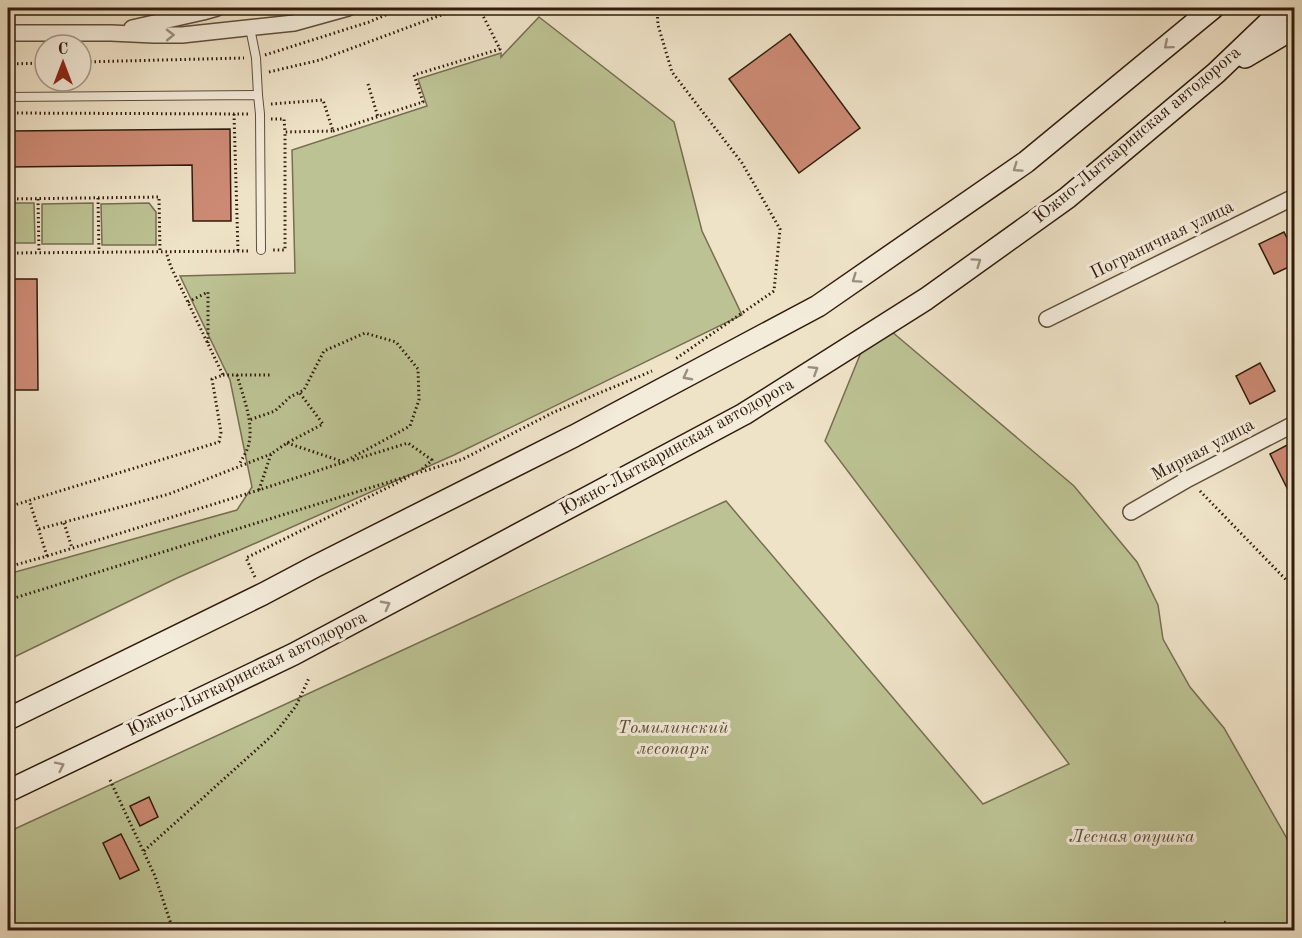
<svg xmlns="http://www.w3.org/2000/svg" width="1302" height="938" font-family="'Old Standard TT',serif">
<rect width="100%" height="100%" fill="#eee2c7"/>
<filter id="stains"><feTurbulence type="fractalNoise" baseFrequency=".00333" numOctaves="4"/><feColorMatrix values="0 0 0 0 .2 0 0 0 0 .09 0 0 0 0 .02 0 0 0 .5 -.17"/></filter>
<radialGradient id="worn" r=".72"><stop offset=".6" stop-color="#630" stop-opacity="0"/><stop offset="1" stop-color="#630" stop-opacity=".3"/></radialGradient>
<g fill="#bcc293" stroke="#766f50" stroke-width="1.5">
<path d="M539,17l135,105 28,109 40,84 -288,140 -277,123 -169,82v-86l229,-64 15,-23 -22,-107 -50,-104 115,-3 -3,-123 135,-44 -9,-27 83,-26v4z"/>
<path d="M8,203h26l1,40h-27z"/>
<path d="M93,203v41h-51v-40z"/>
<path d="M149,203l7,9v33h-54l-1,-41z"/>
<path d="M891,331l183,155 63,76 21,43 5,34 27,48 34,41 70,123v79h-1286v-98l718,-331 257,303 86,-40 -244,-323 39,-96z"/>
</g>
<g fill="#cc8a74" stroke="#311c0d" stroke-width="1.5">
<path d="M790,34l70,94 -61,45 -70,-94z"/>
<path d="M230,129l1,92h-38l-1,-56 -184,2v-36z"/>
<path d="M1284,232l10,20v2l-5,2 4,9 -19,9 -15,-30z"/>
<path d="M8,279h29l1,111h-30z"/>
<path d="M1260,363l15,28 -25,13 -14,-28z"/>
<path d="M1289,444l5,11v47l-24,-48z"/>
<path d="M149,797l9,20 -18,9 -10,-20z"/>
<path d="M121,834l18,36 -19,9 -17,-36z"/>
</g>
<g fill="none" stroke-linecap="round" stroke-linejoin="round">
<defs>
<g id="lane">
<path d="M250,28l6,30 2,37"/>
<path d="M8,97l250,-2 2,19 1,136"/>
</g>
<g id="street">
<path d="M132,28l71,-16 14,-4"/>
<path d="M8,33h103l43,2h28l112,-12 54,-15"/>
<path d="M1047,319l247,-122"/>
<path d="M1131,512l57,-33 106,-55"/>
</g>
<g id="secondary">
<path d="M1245,57l49,-29"/>
<path d="M8,719l255,-125 51,-27 260,-131 244,-130 208,-144 187,-154"/>
<path d="M8,791l286,-137 450,-240 182,-115 141,-101 149,-125 68,-65"/>
</g>
</defs>
<use href="#lane" stroke="#604e3c" stroke-width="10"/>
<use href="#street" stroke="#604e3c" stroke-width="18"/>
<use href="#secondary" stroke="#311c0d" stroke-width="24"/>
<g stroke="#311c0d" stroke-width="3" stroke-dasharray="1.5 3" stroke-linecap="butt">
<path d="M657,8l1,17 14,47 70,91 38,66 -6,62 -100,69"/>
<path d="M265,55l104,-33 33,-14"/>
<path d="M81,62l163,-4"/>
<path d="M8,64l37,-1"/>
<path d="M269,72l51,-12 140,-52"/>
<path d="M368,84l10,33"/>
<path d="M271,104l52,-4 10,31 -48,1v118h-12"/>
<path d="M8,113l242,1"/>
<path d="M234,114l4,137"/>
<path d="M271,119h13l1,13"/>
<path d="M333,131l90,-29 -9,-27 86,-26 -21,-41"/>
<path d="M98,198l1,54"/>
<path d="M8,199l151,-2 1,55"/>
<path d="M38,199l1,54"/>
<path d="M8,253l241,-2"/>
<path d="M188,302l20,-10v51"/>
<path d="M223,375h48"/>
<path d="M237,375c6,22 18,49 11,72 -2,6 -6,12 -9,18"/>
<path d="M287,443l57,19"/>
<path d="M353,460l55,-17 24,17 -12,11"/>
<path d="M259,490l12,-36 16,-11 36,-19 -24,-32"/>
<path d="M1200,491l94,97"/>
<path d="M8,507l211,-65 2,-10 -9,-53 11,-4 -52,-108 -5,-15"/>
<path d="M64,523l8,25"/>
<path d="M39,529l130,-35 102,-40"/>
<path d="M47,556l212,-66 85,-28 66,-36 9,-26 -1,-31 -22,-27 -31,-9 -41,18 -20,39 -14,7 -15,14 -26,9"/>
<path d="M8,567l39,-11 -18,-56"/>
<path d="M255,577l-9,-19 163,-81"/>
<path d="M8,600l455,-141 91,-47 98,-41"/>
<path d="M110,780l45,96 18,54"/>
<path d="M144,851l132,-119 20,-26 13,-28"/>
<path d="M1224,922l18,8"/>
</g>
<use href="#lane" stroke="#f4ecdb" stroke-width="8"/>
<use href="#street" stroke="#f4ecdb" stroke-width="15"/>
<use href="#secondary" stroke="#f4ecdb" stroke-width="21"/>
</g>
<defs><path id="oneway-chevron" d="M-2-3.5L2.5 0L-2 3.5" fill="none" stroke-width="1.6" stroke-linecap="round" stroke-linejoin="round" transform="scale(1.5)"/></defs>
<g stroke="#9c8e7e">
<use href="#oneway-chevron" transform="translate(170 35) rotate(-1)"/>
<use href="#oneway-chevron" transform="translate(1168 45) rotate(140)"/>
<use href="#oneway-chevron" transform="translate(1017 168) rotate(145)"/>
<use href="#oneway-chevron" transform="translate(977 262) rotate(-35)"/>
<use href="#oneway-chevron" transform="translate(856 279) rotate(145)"/>
<use href="#oneway-chevron" transform="translate(814 370) rotate(-32)"/>
<use href="#oneway-chevron" transform="translate(687 376) rotate(152)"/>
<use href="#oneway-chevron" transform="translate(386 605) rotate(-28)"/>
<use href="#oneway-chevron" transform="translate(60 766) rotate(-26)"/>
</g>
<g text-anchor="middle" dominant-baseline="central" stroke-width="6" stroke-linejoin="round" paint-order="stroke">
<g font-size="18" fill="#311c0d" stroke="#f4ecdb">
<text transform="translate(1137 135) rotate(-40)">Южно-Лыткаринская автодорога</text>
<text transform="translate(1162 240) rotate(-26)">Пограничная улица</text>
<text transform="translate(677 447) rotate(-29)">Южно-Лыткаринская автодорога</text>
<text transform="translate(1203 450) rotate(-28)">Мирная улица</text>
<text transform="translate(247 674) rotate(-26)">Южно-Лыткаринская автодорога</text>
</g>
<g font-size="18" font-style="italic" fill="#5b4e35" stroke="#f4ecdb">
<text x="673" y="728">Томилинский<tspan x="673" dy="21">лесопарк</tspan></text>
<text x="1132" y="837">Лесная опушка</text>
</g>
</g>
<rect width="1302" height="938" fill="none" stroke="#eee2c7" stroke-width="30"/>
<rect x="9" y="9" width="1284" height="920" fill="none" stroke="#311c0d" stroke-width="3"/>
<rect x="15" y="15" width="1272" height="908" fill="none" stroke="#311c0d" stroke-width="1.5"/>
<g transform="translate(63 63)"><circle r="28" fill="#f4ecdb" stroke="#a69989" stroke-width="1.5"/>
<path d="M0-4.5L10 22L0 15L-10 22Z" fill="#8f2418"/>
<text y="-9" font-size="16" font-weight="bold" text-anchor="middle" fill="#311c0d">С</text>
</g>
<rect width="100%" height="100%" filter="url(#stains)"/>
<rect width="100%" height="100%" fill="url(#worn)"/>
</svg>
